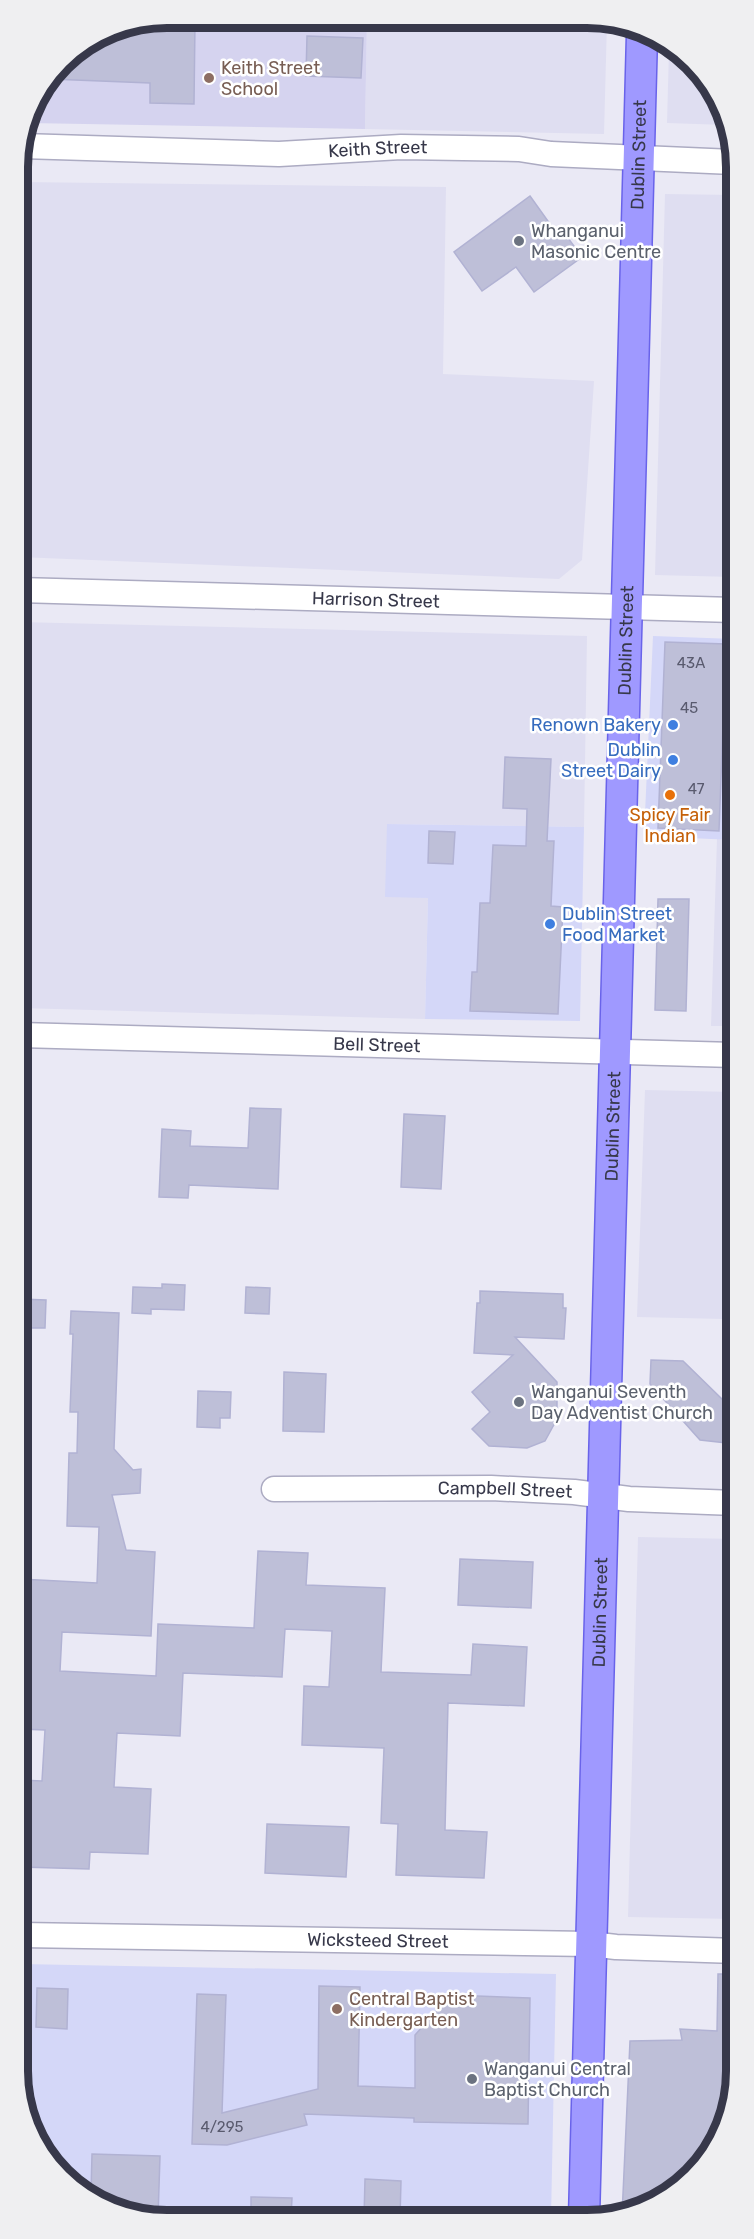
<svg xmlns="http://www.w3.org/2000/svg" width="754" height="2239" font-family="Rubik,sans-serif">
<rect width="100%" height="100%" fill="#eae9f5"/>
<g fill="#dfdef1">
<path d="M367,19l240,2 -3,113 -239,-5z"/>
<path d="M669,50l23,12 34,63 -59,-2z"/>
<path d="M18,182l428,5 -3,187 151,7 -12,179 -23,19 -540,-22z"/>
<path d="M665,194l68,1 1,382 -79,-2z"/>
<path d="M19,622l568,14 -3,191 -197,-3 41,74 -3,121 -406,-11z"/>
<path d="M717,839l17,1v186h-23z"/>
<path d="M645,1090l89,2 1,189 -10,1 -1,37 -87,-2z"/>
<path d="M638,1537l97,2v380l-107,-2z"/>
</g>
<g fill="#d4d7f8">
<path d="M653,636l81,3v201l-90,-4z"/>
<path d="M387,824l197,3 -4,194 -155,-2 3,-121 -43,-1z"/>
<path d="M21,1964l535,10 -5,244h-412l-77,-41 -41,-76z"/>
</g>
<path fill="#d5d3ef" d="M168,18l199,1 -2,110 -337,-6 6,-22 35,-46 42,-26z"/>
<g fill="#bebfd8" stroke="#b1b2d3" stroke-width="1.5">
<path d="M148,22l47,1 -1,81 -44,-1v-20l-99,-4 18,-24 42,-26z"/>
<path d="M307,36l56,2 -2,40 -55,-2z"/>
<path d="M530,196l25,35 5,-4 22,30 -48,35 -18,-25 -34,24 -28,-39z"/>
<path d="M665,642l61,2 -7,187 -61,-3z"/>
<path d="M505,757l46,2 -4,82h7l-3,65 12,1 -5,107 -88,-3 2,-39h5l3,-69h10l3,-58 33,1 1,-37 -24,-1z"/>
<path d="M429,831l26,1 -2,32 -25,-1z"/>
<path d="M658,899h31l-3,112 -31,-1z"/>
<path d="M250,1108l31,1 -3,80 -89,-4 -1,13 -29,-1 3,-68 29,2 -1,15 58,2z"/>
<path d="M404,1114l41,2 -4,73 -40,-2z"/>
<path d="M162,1284l23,1 -1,25 -33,-1v5l-19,-1 1,-26 29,1z"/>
<path d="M246,1287l24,1 -1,26 -24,-1z"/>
<path d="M480,1291l83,3v14h3l-2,31 -49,-2 42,45v37l-12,22 -18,7 -38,-2 -17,-17 18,-17 -18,-20 41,-37 -39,-2 3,-50h3z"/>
<path d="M20,1299l26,1 -1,28h-25z"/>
<path d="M71,1311l48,2 -5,136 19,21 8,-1 -1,24 -28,2 14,55 29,2 -4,84 -89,-4 -2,39 96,5 2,-52 96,4 4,-77 50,2 -2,32 79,3 -4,84 90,3 2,-31 54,3 -3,59 -76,-3 -3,127 42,2 -3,46 -88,-3 2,-51 -17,-1 3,-75 -82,-3 2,-59 25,1 3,-56 -47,-2 -3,48 -99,-4 -3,63 -63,-3 -3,54 37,2 -3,65 -58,-2 -1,17 -68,-2v-87l21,1 3,-51 -25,-1v-150l77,4 2,-56 -32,-1 2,-73h8l1,-41h-8l3,-78h-3z"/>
<path d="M651,1360l32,1 39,38h13v45l-35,-4 -50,-56z"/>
<path d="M284,1372l42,2 -2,58 -41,-1z"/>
<path d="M198,1391l33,1 -1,26h-10v10l-23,-1z"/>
<path d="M460,1559l73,3 -2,46 -73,-3z"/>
<path d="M267,1824l82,3 -3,50 -81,-4z"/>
<path d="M718,1974h18v107l-11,47 -26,42 -38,31 -39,15 8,-175 52,-1 -2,-11 37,2z"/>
<path d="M319,1986l41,1 -2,99 57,2v-53l36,-40 79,3 -2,126 -114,-2v-4l-110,-4 3,11 -80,20 -35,-1 5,-150 29,1 -4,118 96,-24z"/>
<path d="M37,1988l31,1 -1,40 -31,-2z"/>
<path d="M92,2154l68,2 -2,62h-19l-48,-25z"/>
<path d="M365,2179l36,2 -1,37h-36z"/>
<path d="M251,2197l41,1 -1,20h-40z"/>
</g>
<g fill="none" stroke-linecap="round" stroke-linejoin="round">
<defs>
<g id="minor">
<path id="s1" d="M22,146l257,8 122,-7 118,2 32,5 182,8"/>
<path id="s2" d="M19,590l715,20"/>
<path id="s3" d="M20,1035l714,20"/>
<path id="s4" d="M274,1489l217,-1 83,4 55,7 106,4"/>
<path id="s5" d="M21,1935l569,9 26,3 120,4"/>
</g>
<g id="major">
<path id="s6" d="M584,2218l58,-2183"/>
</g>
</defs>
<use href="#minor" stroke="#acabc2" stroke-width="27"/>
<use href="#major" stroke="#6963ea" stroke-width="33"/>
<use href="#minor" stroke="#fff" stroke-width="24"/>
<use href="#major" stroke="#9f99ff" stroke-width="30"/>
</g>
<g fill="#8d6e63" stroke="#fff" stroke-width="2">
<circle cx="209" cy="78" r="6"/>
<circle cx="337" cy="2009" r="6"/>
</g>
<g fill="#6b7280" stroke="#fff" stroke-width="2">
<circle cx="519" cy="241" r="6"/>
<circle cx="519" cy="1402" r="6"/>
<circle cx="472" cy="2079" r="6"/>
</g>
<g fill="#3f7fe0" stroke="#fff" stroke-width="2">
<circle cx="673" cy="725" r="6"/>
<circle cx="673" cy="760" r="6"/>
<circle cx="550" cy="924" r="6"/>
</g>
<circle fill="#e8710a" stroke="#fff" stroke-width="2" cx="670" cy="795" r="6"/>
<g text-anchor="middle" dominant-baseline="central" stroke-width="5" stroke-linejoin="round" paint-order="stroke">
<g font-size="15" fill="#595a6e">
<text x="691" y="663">43A</text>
<text x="689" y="708">45</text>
<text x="696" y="789">47</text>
<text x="222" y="2127">4/295</text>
</g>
<g font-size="18" fill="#785e54" stroke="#fff" text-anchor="start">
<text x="221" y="68">Keith Street<tspan x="221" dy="21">School</tspan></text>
<text x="349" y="1999">Central Baptist<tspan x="349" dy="21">Kindergarten</tspan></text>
</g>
<g font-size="18" fill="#37384a" stroke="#fff">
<text stroke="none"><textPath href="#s1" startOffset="356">Keith Street</textPath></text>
<text stroke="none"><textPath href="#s6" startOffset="2064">Dublin Street</textPath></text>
<text stroke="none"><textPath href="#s2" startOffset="357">Harrison Street</textPath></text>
<text stroke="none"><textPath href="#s6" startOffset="1578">Dublin Street</textPath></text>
<text stroke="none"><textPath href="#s3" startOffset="357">Bell Street</textPath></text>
<text stroke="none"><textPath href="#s6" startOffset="1092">Dublin Street</textPath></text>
<text stroke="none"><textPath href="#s4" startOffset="231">Campbell Street</textPath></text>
<text stroke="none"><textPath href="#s6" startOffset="606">Dublin Street</textPath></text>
<text stroke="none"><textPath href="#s5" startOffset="357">Wicksteed Street</textPath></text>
</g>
<g font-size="18" fill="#5b616d" stroke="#fff" text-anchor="start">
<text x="531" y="231">Whanganui<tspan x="531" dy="21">Masonic Centre</tspan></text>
<text x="531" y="1392">Wanganui Seventh<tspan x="531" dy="21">Day Adventist Church</tspan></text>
<text x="484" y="2069">Wanganui Central<tspan x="484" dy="21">Baptist Church</tspan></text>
</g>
<g font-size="18" fill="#366cbe" stroke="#fff" text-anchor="end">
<text x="661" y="725">Renown Bakery</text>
<text x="661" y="750">Dublin<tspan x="661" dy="21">Street Dairy</tspan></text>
<text x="562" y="914" text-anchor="start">Dublin Street<tspan x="562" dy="21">Food Market</tspan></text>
</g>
<g font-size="18" fill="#c56008" stroke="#fff">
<text x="670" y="815">Spicy Fair<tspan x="670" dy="21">Indian</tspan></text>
</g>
</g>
<path d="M0 0H754V2239H0ZM167 28H587A139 139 0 0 1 726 167V2071A139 139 0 0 1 587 2210H167A139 139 0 0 1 28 2071V167A139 139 0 0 1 167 28Z" fill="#efeff1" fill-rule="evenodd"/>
<path fill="none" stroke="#37384a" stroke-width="8" d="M167 28H587A139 139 0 0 1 726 167V2071A139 139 0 0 1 587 2210H167A139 139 0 0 1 28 2071V167A139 139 0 0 1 167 28Z"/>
</svg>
